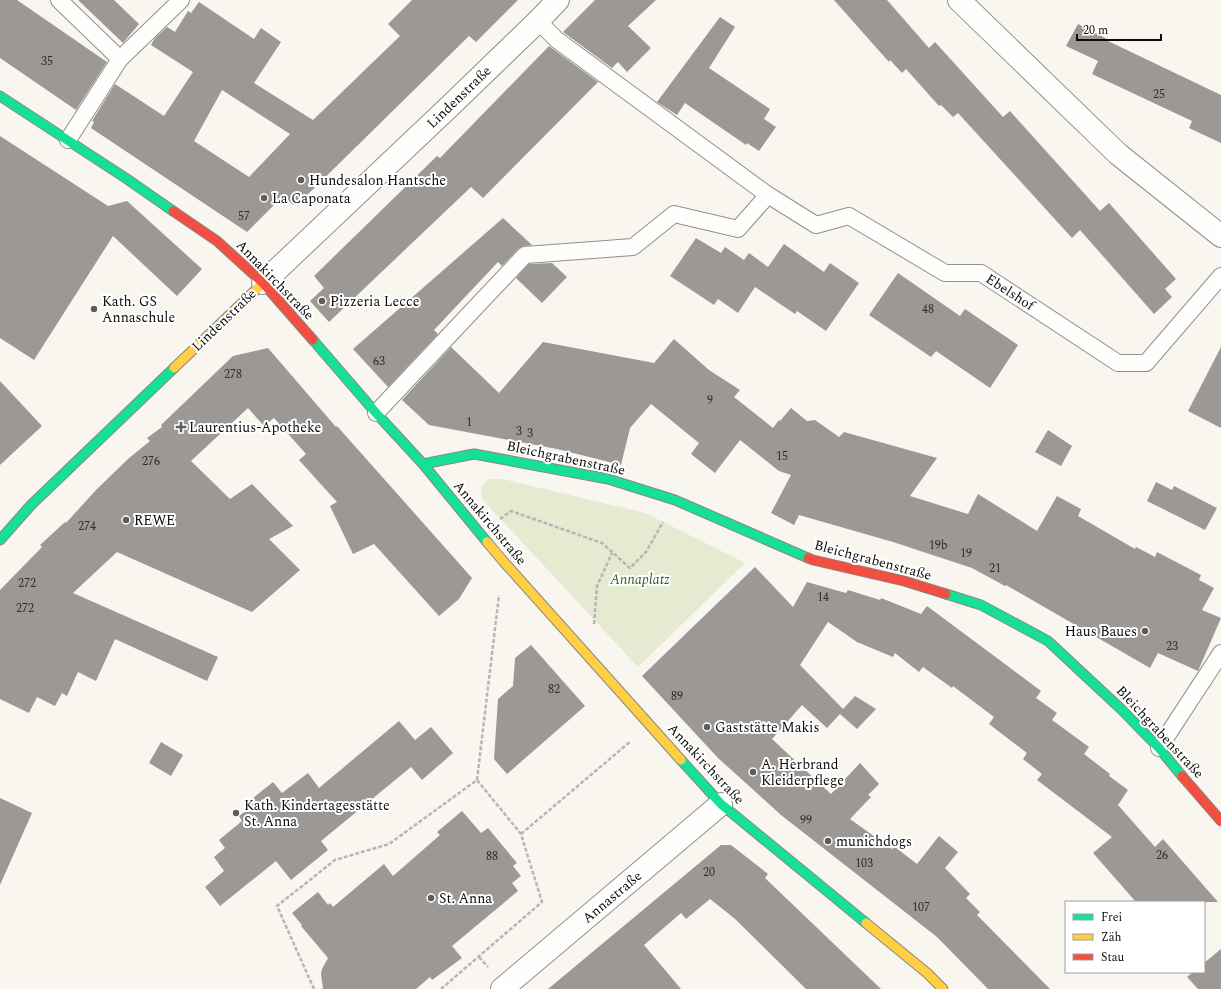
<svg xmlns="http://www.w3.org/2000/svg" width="1221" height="989" font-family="Spectral,serif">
<rect width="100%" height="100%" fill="#f9f5ef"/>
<path fill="#e5ebd1" d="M488,479h15l142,34 100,50 -107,104 -156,-168 -1,-11z"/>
<g fill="#9c9895" fill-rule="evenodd">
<path d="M0,0h17l90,62 -31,48 -76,-52z"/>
<path d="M78,0h36l25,24 -16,19z"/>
<path d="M412,0h106l-42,42 -7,-6 -168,165 -2,-1 -6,5 -10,-9 -36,36 -156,-104 3,-6 -2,-1 23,-37 49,32 29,-44 -42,-27 4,-7 12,-11 8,5 13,-21 3,2 8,-11 55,37 7,-11 20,14 -27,41 59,37 87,-84 -12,-12zM222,90l68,44 -41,43 -55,-36z"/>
<path d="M595,0h61l-28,26 23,22 -24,24 -9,-10 -6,6 -49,-36z"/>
<path d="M834,0h53l42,48 6,-6 68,75 7,-6 90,100 9,-8 67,76 -11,10 7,8 -18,17 -74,-84 -8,8 -114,-125 -5,4 -12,-12 -2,1 -33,-37 -4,4 -12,-13 -1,2z"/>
<path d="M720,17l15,10 -26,41 61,41 -6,10 12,8 -17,24 -12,-8 -1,2 -61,-42 -8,12 -20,-13z"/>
<path d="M1078,24l31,16 -1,1 113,54v48l-32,-15 3,-7 -100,-47 6,-13 -32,-15z"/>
<path d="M549,46l49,36 -115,116 -12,-11 -142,135 -19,-21 14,-13 -10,-12 123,-120 3,2z"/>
<path d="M0,136l108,70 19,-5 75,68 -25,27 -64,-60 -79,124 -34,-22z"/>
<path d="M503,218l29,27 -8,1 -5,2 -17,18 -4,-4 -64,68 4,4 -50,53 -35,-38z"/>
<path d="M696,238l25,15 4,-6 19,13 5,-7 19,14 16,-23 40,28 6,-9 29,20 -33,48 -29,-20 -2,3 -40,-27 -17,26 -20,-14 -4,6 -44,-29z"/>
<path d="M552,263l15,14 -25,26 -26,-25 13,-14z"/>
<path d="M898,273l62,43 5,-7 53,36 -28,43 -54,-37 -5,6 -62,-42z"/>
<path d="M674,339l35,31 31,20 -6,7 39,31 6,-8 1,1 11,-13 16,13 8,-1 24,17 5,-5 93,26 -27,38 58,18 10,-20 59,37 20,-35 24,13 -3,7 57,33 1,-2 19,10 2,-5 44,23 -2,5 15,8 -12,22 19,8 -23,53 -40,-18 -8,15 -144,-83 -1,1 -33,-18 -79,-26 -94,-27 -5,10 -23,-12 20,-38 -12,-4 -39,-31 -25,33 -24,-19 8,-11 -48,-39 -21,24 -9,37 -64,-16 -128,-24 -27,-25 49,-53 48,46 44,-51 111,21z"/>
<path d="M1221,347v81l-33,-17z"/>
<path d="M268,348l68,79 1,-1 135,152 -13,21 -20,17 -65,-72 -21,10 -23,-48 7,-4 -38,-42 7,-6 -32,-36 -10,8 -16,-18 -57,53 39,38 22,-15 41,42 -24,13 31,31 -48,42 -135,-60 -44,41 145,64 -11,24 -92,-42 -19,42 -18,-9 -11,24 -5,-3 -7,13 -18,-9 -8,16 -29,-14v-109l42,-43 -2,-2 25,-23 1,1 30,-33 32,-31 22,-18 -3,-3 15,-11 -1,-2 72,-69z"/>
<path d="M0,381l42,45 -42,39z"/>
<path d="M1048,430l24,16 -11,20 -26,-14z"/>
<path d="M1156,482l16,8 2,-4 43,22 -12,22 -58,-29z"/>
<path d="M755,567l38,40 14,-25 39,11 2,-3 32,10 1,-2 40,16 6,-8 114,85 -5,7 21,15 -5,7 37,27 -5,7 26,20 -1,2 19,14 -10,15 37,42 8,-8 55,63h-82l-43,-49 19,-16 -75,-57 5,-6 -19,-15 4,-6 -38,-29 5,-7 -41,-31 -1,2 -29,-21 -4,5 -24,-19 -2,4 -36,-15 -29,-20 -28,43 43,44 12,-13 21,13 -19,20 -17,-15 -13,14 -25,-23 -30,34 59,55 29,-31 19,21 -11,11 3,2 -21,22 42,30 3,-2 22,17 22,-28 19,16 -13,16 25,26 -4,4 14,14 -3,3 73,74h-62l-51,-52 -156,-122 -63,-57 -76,-82z"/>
<path d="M531,645l54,61 -78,68 -13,-15 4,-60 15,-13 2,-28z"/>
<path d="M399,721l16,19 16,-13 22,26 -31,27 -11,-13 -90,74 7,9 -37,30 -15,-19 -56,45 -15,-19 19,-16 -10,-14 11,-9 -6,-8 23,-19 -3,-5 12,-9 -4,-4 26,-21 9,11 26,-20 11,15z"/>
<path d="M161,742l22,13 -12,21 -22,-13z"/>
<path d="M0,798l32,15 -32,72z"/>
<path d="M462,811l19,22 7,-5 29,35 -4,3 8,10 -9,7 6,8 -66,55 10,12 -30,22 -2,-3 -14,12h-93l-2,-15 1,-5 6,-11 -27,-32 1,-1 -10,-12 26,-21 10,13 2,-2 3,4 51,-43 9,12 47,-41 -3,-3z"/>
<path d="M721,845h10l37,29 -3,4 116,111h-75l-72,-71 -24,-19 -24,20 -5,-6 -37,32 37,44h-133z"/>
<path d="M1221,949v40h-23l-11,-12 6,-5h11v-9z"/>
</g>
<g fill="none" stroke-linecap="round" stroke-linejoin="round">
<defs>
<g id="lane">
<path d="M59,0l61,59"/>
<path d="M538,21l19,19 211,155"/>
<path d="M68,140l52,-81 61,-59"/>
<path d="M376,413l149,-158 108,-8 41,-33 64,15 30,-34 48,30 33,-9 96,57h36l137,90h28l75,-87"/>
<path d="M1159,748l62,-95"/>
</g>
<g id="street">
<path d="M959,0l159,154 103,82"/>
<path d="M263,283l187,-177 88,-85 20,-21"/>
<path d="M502,989l219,-185"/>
</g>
<g id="fast">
<path d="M0,96l127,83 46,32"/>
<path d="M313,340l63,73 47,51 64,78"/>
<path d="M423,464l51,-10 134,25 67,21 133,58"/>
<path d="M0,540l31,-35 143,-137"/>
<path d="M946,594l35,11 67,36 73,68 38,39 23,28"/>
<path d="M681,760l40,44 145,119"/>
</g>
<g id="slow">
<path d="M174,368l89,-85"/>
<path d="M487,542l16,19 178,199"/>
<path d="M866,923l61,50 16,16"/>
</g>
<g id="jam">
<path d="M173,211l44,30 46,42 50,57"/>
<path d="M808,558l5,2 91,21 42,13"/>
<path d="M1182,776l39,45"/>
</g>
</defs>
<use href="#lane" stroke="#92908e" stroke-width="18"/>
<use href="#street" stroke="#92908e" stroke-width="24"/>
<use href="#fast" stroke="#898784" stroke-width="11"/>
<use href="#slow" stroke="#898784" stroke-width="11"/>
<use href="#jam" stroke="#898784" stroke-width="11"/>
<g stroke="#b7b6b5" stroke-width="2.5" stroke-dasharray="4 2" stroke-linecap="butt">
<path d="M500,519l11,-8 91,32 28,25 16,-16 17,-30"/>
<path d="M594,624l3,-38 15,-33"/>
<path d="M521,834l110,-93"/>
<path d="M479,957l9,10"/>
<path d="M314,989l-37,-83 58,-46 54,-16 88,-64 22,-185"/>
<path d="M441,989l101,-87 -21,-68 -44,-54"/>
</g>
<use href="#lane" stroke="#fefefd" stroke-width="16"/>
<use href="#street" stroke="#fefefd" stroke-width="22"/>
<use href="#fast" stroke="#16e098" stroke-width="9"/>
<use href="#slow" stroke="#ffcf43" stroke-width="9"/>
<use href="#jam" stroke="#f24e42" stroke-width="9"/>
</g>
<g fill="#5e5d5b" stroke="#fff" stroke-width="1.5">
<circle cx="301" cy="180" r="4"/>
<circle cx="264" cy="198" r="4"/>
<circle cx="322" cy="301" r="4"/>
<circle cx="94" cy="309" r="4"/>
<path d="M179 421h4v4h4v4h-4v4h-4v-4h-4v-4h4z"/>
<circle cx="126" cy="520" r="4"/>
<circle cx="1145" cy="631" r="4"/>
<circle cx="707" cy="727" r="4"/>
<circle cx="753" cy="772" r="4"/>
<circle cx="236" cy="813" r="4"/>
<circle cx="828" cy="841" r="4"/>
<circle cx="431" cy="898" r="4"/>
</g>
<g text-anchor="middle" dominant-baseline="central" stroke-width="4" stroke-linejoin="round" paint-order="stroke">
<g font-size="12" fill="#2f2e2e">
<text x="47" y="61">35</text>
<text x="1159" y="94">25</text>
<text x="244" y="216">57</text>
<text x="928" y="309">48</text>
<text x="379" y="361">63</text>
<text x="233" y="374">278</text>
<text x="710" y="400">9</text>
<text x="469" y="422">1</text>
<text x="519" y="431">3</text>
<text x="530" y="433">3</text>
<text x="782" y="456">15</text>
<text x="151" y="461">276</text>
<text x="87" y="526">274</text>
<text x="938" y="545">19b</text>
<text x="966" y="553">19</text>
<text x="995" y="568">21</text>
<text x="27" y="583">272</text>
<text x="823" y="597">14</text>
<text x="25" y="608">272</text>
<text x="1172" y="646">23</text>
<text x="554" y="689">82</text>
<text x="677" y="696">89</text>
<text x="806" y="820">99</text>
<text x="1162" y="855">26</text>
<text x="492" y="856">88</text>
<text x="864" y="863">103</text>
<text x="709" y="872">20</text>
<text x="921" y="907">107</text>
</g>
<g font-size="14" fill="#0b0b0b" stroke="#fff">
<text transform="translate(459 97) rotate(-44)">Lindenstraße</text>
<text transform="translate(275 280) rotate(46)">Annakirchstraße</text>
<text transform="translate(1010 292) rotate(33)">Ebelshof</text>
<text transform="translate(224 320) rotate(-44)">Lindenstraße</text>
<text transform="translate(566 458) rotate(12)">Bleichgrabenstraße</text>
<text transform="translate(490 523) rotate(50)">Annakirchstraße</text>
<text transform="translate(873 560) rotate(15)">Bleichgrabenstraße</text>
<text transform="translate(1160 732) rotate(47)">Bleichgrabenstraße</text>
<text transform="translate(706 764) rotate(47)">Annakirchstraße</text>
<text transform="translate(612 897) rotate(-40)">Annastraße</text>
</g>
<g font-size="14" fill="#0b0b0b" stroke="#fff" text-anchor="start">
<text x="309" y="180">Hundesalon Hantsche</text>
<text x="272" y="198">La Caponata</text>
<text x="102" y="301">Kath. GS<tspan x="102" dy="16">Annaschule</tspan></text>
<text x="330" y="301">Pizzeria Lecce</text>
<text x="189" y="427">Laurentius-Apotheke</text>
<text x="134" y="520">REWE</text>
<text x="1137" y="631" text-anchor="end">Haus Baues</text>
<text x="715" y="727">Gaststätte Makis</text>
<text x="761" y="764">A. Herbrand<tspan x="761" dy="16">Kleiderpflege</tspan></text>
<text x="244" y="805">Kath. Kindertagesstätte<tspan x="244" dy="16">St. Anna</tspan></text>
<text x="836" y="841">munichdogs</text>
<text x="439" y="898">St. Anna</text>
</g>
<g font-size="14" font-style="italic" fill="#375a24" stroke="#fff">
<text x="640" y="579">Annaplatz</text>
</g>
</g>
<rect x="1065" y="901" width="140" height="72" fill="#ffffff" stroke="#9d9d9d"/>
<rect x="1073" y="914" width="20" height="6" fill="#16e098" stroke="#9d9d9d"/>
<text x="1101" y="921" font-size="12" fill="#0b0b0b">Frei</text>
<rect x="1073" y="934" width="20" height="6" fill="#ffcf43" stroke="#9d9d9d"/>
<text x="1101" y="941" font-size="12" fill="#0b0b0b">Zäh</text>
<rect x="1073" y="954" width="20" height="6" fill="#f24e42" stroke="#9d9d9d"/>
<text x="1101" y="961" font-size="12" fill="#0b0b0b">Stau</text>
<path d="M1077 34v6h84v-6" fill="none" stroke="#0b0b0b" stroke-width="2"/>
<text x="1083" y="34" font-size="12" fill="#0b0b0b" stroke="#ffffff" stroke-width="3" paint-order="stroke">20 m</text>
</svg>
